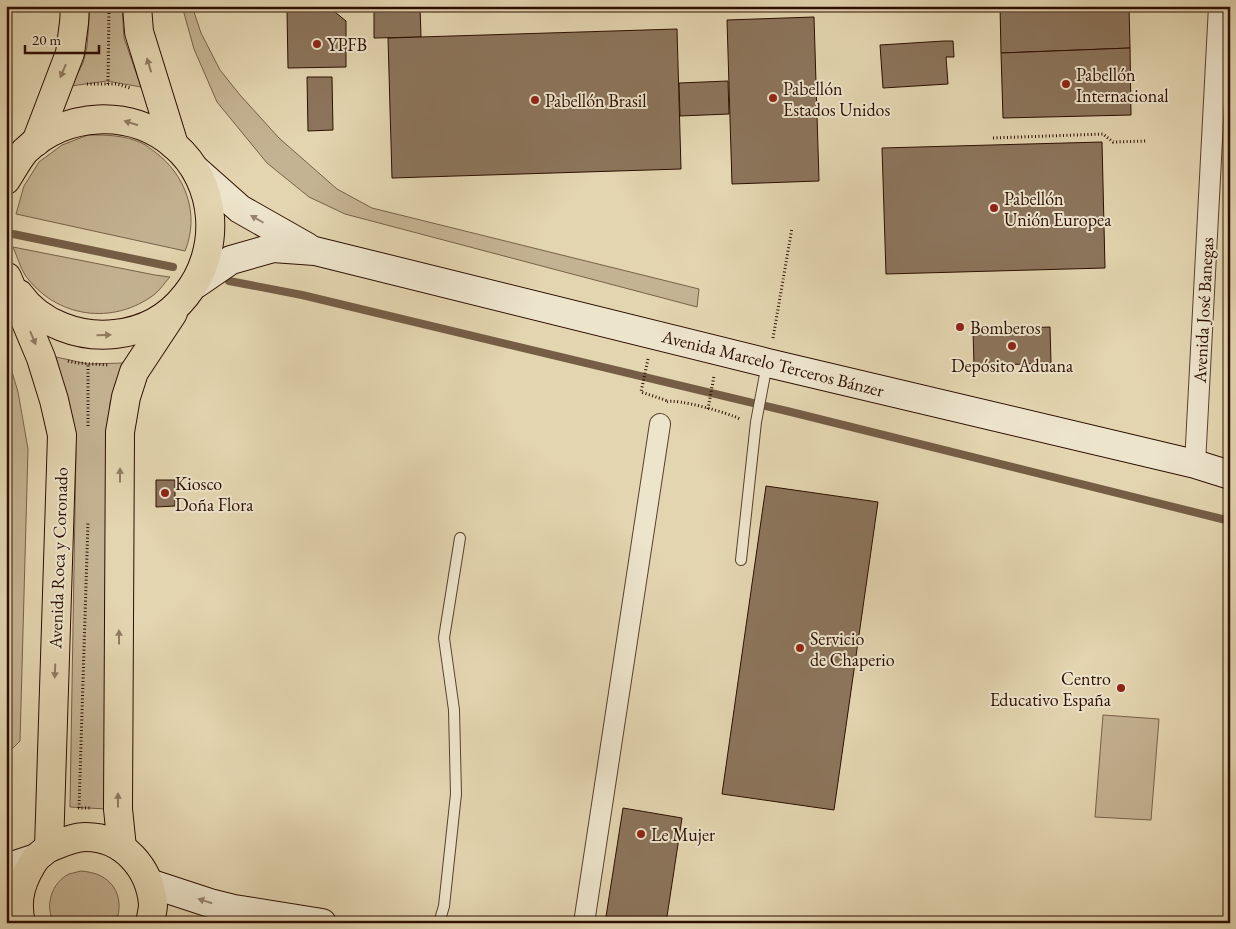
<svg xmlns="http://www.w3.org/2000/svg" width="1236" height="929" font-family="'EB Garamond',serif">
<rect width="100%" height="100%" fill="#e3d5b0"/>
<filter id="stains"><feTurbulence type="fractalNoise" baseFrequency=".004" numOctaves="4"/><feColorMatrix values="0 0 0 0 .2 0 0 0 0 .09 0 0 0 0 .02 0 0 0 .5 -.17"/></filter>
<radialGradient id="worn" r=".72"><stop offset=".6" stop-color="#630" stop-opacity="0"/><stop offset="1" stop-color="#630" stop-opacity=".3"/></radialGradient>
<g fill="#c4b392" stroke="#786049">
<path d="M90,6h32l2,32 17,49 -34,-6 -36,5 12,-23 4,-16z"/>
<path d="M182,6h10l9,27 19,37 20,25 39,43 58,51 35,19 327,81 -2,18 -352,-93 -36,-17 -42,-34 -50,-61 -23,-53z"/>
<path d="M88,135c20,0 35,0 54,8 4,2 9,6 13,9 31,23 45,63 30,99l-169,-37 8,-28 15,-24 23,-17z"/>
<path d="M13,247l142,28 15,2c-5,5 -9,12 -15,17 -42,32 -99,24 -130,-19 -5,-8 -8,-19 -12,-28z"/>
<path d="M6,352l12,40 10,57 -8,292 -14,14z"/>
<path d="M56,357l32,7 35,-1 -13,40 -2,49 -2,357 -36,-2 6,-357 -8,-47z"/>
<path d="M1103,715l56,4 -8,101 -56,-3z"/>
<path d="M81,871c30,2 45,23 35,52h-62c-10,-17 -2,-41 15,-49 4,-1 8,-2 12,-3z"/>
</g>
<g fill="none" stroke-linecap="round" stroke-linejoin="round">
<g stroke="#755d46" stroke-width="8">
<path d="M13,234l160,33"/>
<path d="M229,281l73,14 489,117 439,109"/>
</g>
</g>
<g fill="#8c755c" stroke="#2d0e00">
<path d="M374,6h46l1,31 -47,1z"/>
<path d="M1000,6h129l1,42 -129,5z"/>
<path d="M330,8l16,13v46l-58,1 -1,-59z"/>
<path d="M814,17l5,164 -87,3 -5,-164z"/>
<path d="M677,29l4,140 -289,9 -4,-140z"/>
<path d="M944,41h9l1,16h-8l2,27 -65,4 -3,-43z"/>
<path d="M1130,48l1,67 -128,3 -2,-65z"/>
<path d="M307,77h25l1,53 -25,1z"/>
<path d="M728,81l1,33 -49,2 -1,-33z"/>
<path d="M1102,142l3,126 -219,6 -4,-126z"/>
<path d="M1050,327l1,36 -77,3 -1,-36z"/>
<path d="M156,480h19v26l-19,1z"/>
<path d="M766,486l112,16 -44,308 -112,-16z"/>
<path d="M623,808l59,10 -16,105h-61z"/>
</g>
<g fill="none" stroke-linecap="round" stroke-linejoin="round">
<defs>
<g id="lane">
<path d="M741,560l15,-138 11,-58"/>
<path d="M439,923l5,-17 12,-112 -2,-84 -10,-72 16,-100"/>
</g>
<g id="street">
<path d="M1195,464l24,-458"/>
<path d="M584,923l76,-499"/>
</g>
<g id="secondary">
<path d="M196,170l44,39 67,38"/>
<path d="M196,284l35,-24 42,-12 42,3 453,112 427,101 35,11"/>
<path d="M6,868l30,-10 11,-9"/>
<path d="M149,883l61,20 24,6 88,14"/>
</g>
<g id="primary">
<path d="M137,6l2,26 35,113"/>
<path d="M36,142l34,-89 4,-30 1,-17"/>
<path d="M6,180c6,-9 12,-21 19,-29 40,-39 106,-43 149,-6 44,37 48,106 12,150 -17,22 -42,36 -71,39 -35,4 -75,-10 -96,-40"/>
<path d="M7,277l34,81 13,42 8,35 -13,413c12,-5 24,-11 37,-11 37,0 64,31 67,67 0,6 -2,13 -3,19"/>
<path d="M122,848l-4,-39 2,-377 6,-35 8,-25 39,-59"/>
<path d="M21,923c-6,-25 1,-44 15,-65"/>
</g>
</defs>
<use href="#lane" stroke="#5a402c" stroke-width="12"/>
<use href="#street" stroke="#5a402c" stroke-width="22"/>
<use href="#secondary" stroke="#2d0e00" stroke-width="30"/>
<use href="#primary" stroke="#2d0e00" stroke-width="30"/>
<g stroke="#2d0e00" stroke-width="3" stroke-dasharray="1 2.5" stroke-linecap="butt">
<path d="M87,84h30l13,4"/>
<path d="M108,84l1,-78"/>
<path d="M993,138l110,-4 10,8 34,-1"/>
<path d="M773,338l19,-110"/>
<path d="M648,359l-7,33 27,9"/>
<path d="M68,361l9,2 32,2"/>
<path d="M667,402c9,-4 62,11 73,17"/>
<path d="M708,409l6,-33"/>
<path d="M88,426v-62"/>
<path d="M78,808h14"/>
<path d="M79,808l9,-286"/>
</g>
<use href="#lane" stroke="#ede4cc" stroke-width="10"/>
<use href="#street" stroke="#ede4cc" stroke-width="20"/>
<use href="#secondary" stroke="#ede4cc" stroke-width="28"/>
<use href="#primary" stroke="#e3d5b0" stroke-width="28"/>
</g>
<defs><path id="oneway-solid" d="M-6-.8H1V-3.2L6.5 0L1 3.2V.8H-6Z" transform="scale(1.25)"/></defs>
<g fill="#917b61">
<use href="#oneway-solid" transform="translate(149 65) rotate(-107)"/>
<use href="#oneway-solid" transform="translate(63 71) rotate(113)"/>
<use href="#oneway-solid" transform="translate(131 123) rotate(-162)"/>
<use href="#oneway-solid" transform="translate(104 335) rotate(-2)"/>
<use href="#oneway-solid" transform="translate(33 338) rotate(67)"/>
<use href="#oneway-solid" transform="translate(120 475) rotate(-90)"/>
<use href="#oneway-solid" transform="translate(119 637) rotate(-90)"/>
<use href="#oneway-solid" transform="translate(55 671) rotate(92)"/>
<use href="#oneway-solid" transform="translate(118 800) rotate(-90)"/>
</g>
<g fill="#978470">
<use href="#oneway-solid" transform="translate(257 219) rotate(-150)"/>
<use href="#oneway-solid" transform="translate(205 901) rotate(-162)"/>
</g>
<g fill="#8f2418" stroke="#ede4cc" stroke-width="2">
<circle cx="317" cy="44" r="5"/>
<circle cx="1066" cy="84" r="5"/>
<circle cx="773" cy="98" r="5"/>
<circle cx="535" cy="100" r="5"/>
<circle cx="994" cy="208" r="5"/>
<circle cx="960" cy="327" r="5"/>
<circle cx="1012" cy="346" r="5"/>
<circle cx="165" cy="493" r="5"/>
<circle cx="800" cy="648" r="5"/>
<circle cx="1121" cy="688" r="5"/>
<circle cx="641" cy="834" r="5"/>
</g>
<g text-anchor="middle" dominant-baseline="central" stroke-width="4" stroke-linejoin="round" paint-order="stroke">
<g font-size="18" fill="#2d0e00" stroke="#ede4cc" text-anchor="start">
<text x="327" y="44">YPFB</text>
<text x="1076" y="74">Pabellón<tspan x="1076" dy="21">Internacional</tspan></text>
<text x="783" y="88">Pabellón<tspan x="783" dy="21">Estados Unidos</tspan></text>
<text x="545" y="100">Pabellón Brasil</text>
<text x="1004" y="198">Pabellón<tspan x="1004" dy="21">Unión Europea</tspan></text>
<text x="970" y="327">Bomberos</text>
<text x="1012" y="365" text-anchor="middle">Depósito Aduana</text>
<text x="175" y="483">Kiosco<tspan x="175" dy="21">Doña Flora</tspan></text>
<text x="810" y="638">Servicio<tspan x="810" dy="21">de Chaperio</tspan></text>
<text x="1111" y="678" text-anchor="end">Centro<tspan x="1111" dy="21">Educativo España</tspan></text>
<text x="651" y="834">Le Mujer</text>
</g>
<g font-size="18" fill="#2d0e00" stroke="#ede4cc">
<text transform="translate(1203 310) rotate(-87)">Avenida José Banegas</text>
<text transform="translate(773 363) rotate(14)">Avenida Marcelo Terceros Bánzer</text>
<text transform="translate(58 558) rotate(-88)">Avenida Roca y Coronado</text>
</g>
</g>
<rect width="1236" height="929" fill="none" stroke="#e3d5b0" stroke-width="25"/>
<rect x="8" y="8" width="1221" height="914" fill="none" stroke="#2d0e00" stroke-width="2.5"/>
<rect x="12" y="12" width="1211" height="904" fill="none" stroke="#2d0e00"/>
<path d="M25 45v8h74v-8" fill="none" stroke="#2d0e00" stroke-width="2.5"/>
<text x="32" y="45" font-size="15" fill="#2d0e00" stroke="#ede4cc" stroke-width="4" paint-order="stroke">20 m</text>
<rect width="100%" height="100%" filter="url(#stains)"/>
<rect width="100%" height="100%" fill="url(#worn)"/>
</svg>
